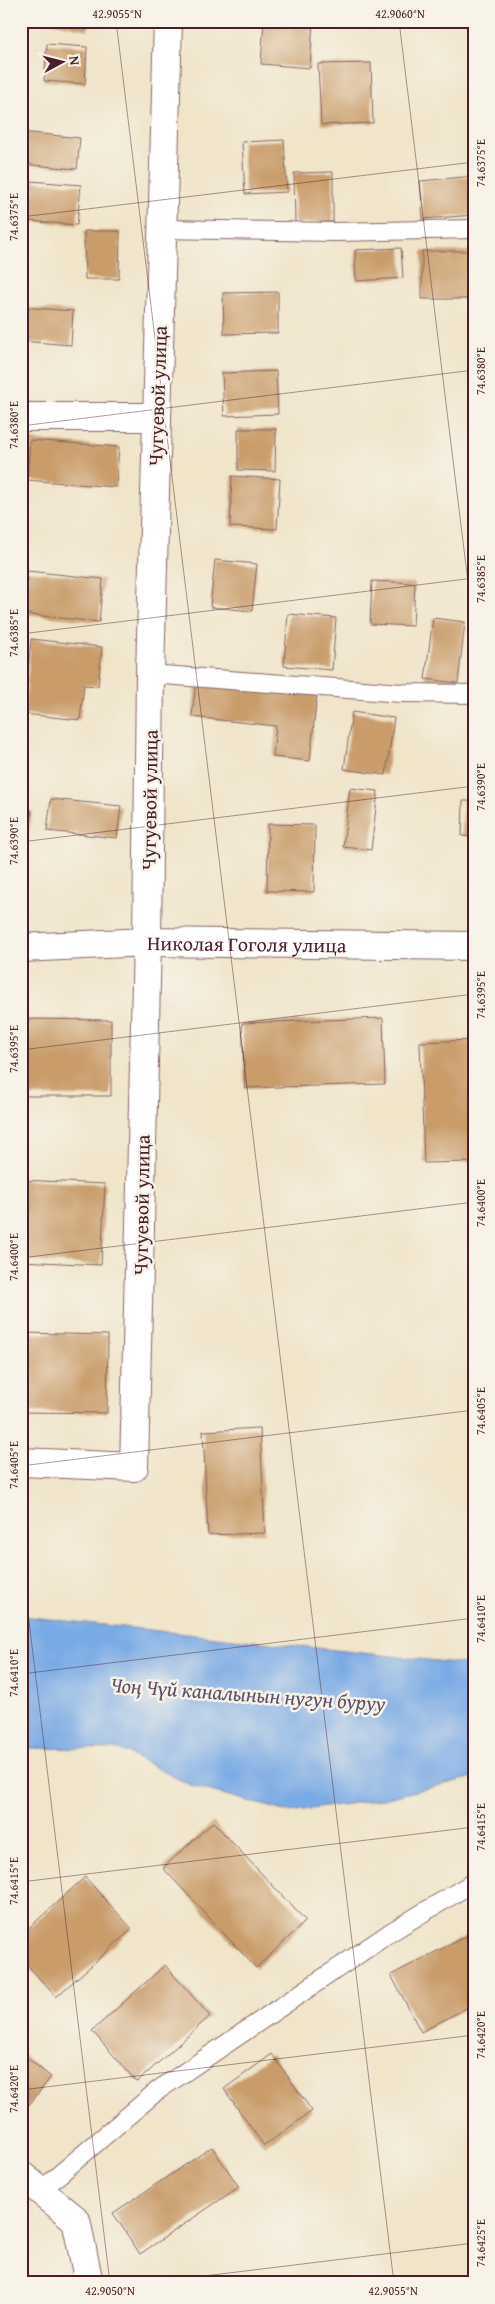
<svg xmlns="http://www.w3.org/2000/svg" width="495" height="2304" font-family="'Gentium Book Plus',serif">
<rect width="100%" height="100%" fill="#f7f3e8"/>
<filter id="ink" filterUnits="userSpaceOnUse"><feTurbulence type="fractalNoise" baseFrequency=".02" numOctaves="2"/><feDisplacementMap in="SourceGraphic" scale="10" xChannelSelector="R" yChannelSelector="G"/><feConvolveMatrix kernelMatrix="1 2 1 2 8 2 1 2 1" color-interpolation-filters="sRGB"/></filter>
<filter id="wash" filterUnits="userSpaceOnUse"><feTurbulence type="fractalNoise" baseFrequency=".0096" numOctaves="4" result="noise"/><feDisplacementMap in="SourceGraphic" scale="20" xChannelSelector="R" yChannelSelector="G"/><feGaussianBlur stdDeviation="1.12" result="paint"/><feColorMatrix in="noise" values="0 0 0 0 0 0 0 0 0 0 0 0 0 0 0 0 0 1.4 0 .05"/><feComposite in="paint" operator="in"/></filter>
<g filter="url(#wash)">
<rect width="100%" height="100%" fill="#f0e4c9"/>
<path fill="#7aaae5" stroke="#626488" d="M21,1616l453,49v112l-91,22 -94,13 -97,-26 -73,-37 -98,-1z"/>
<g id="blocks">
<g fill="#c99c6b">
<path d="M45,21h45l-2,9z"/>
<path d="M264,21h49l-3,47 -49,-4z"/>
<path d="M47,44l40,3 -2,37 -41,-3z"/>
<path d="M371,63l2,60 -52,2 -3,-61z"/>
<path d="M21,132l59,6 -3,31 -56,-5z"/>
<path d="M284,140l3,52 -42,2 -3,-52z"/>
<path d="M333,172v50l-38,1 -1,-50z"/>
<path d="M474,176v39l-51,4 -3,-38z"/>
<path d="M30,181l51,4 -4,40 -50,-4z"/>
<path d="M84,231h36l-1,48h-34z"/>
<path d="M401,248l2,30 -47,3 -1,-31z"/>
<rect x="422" y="251" width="52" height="48"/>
<path d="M278,292v41l-54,1 -1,-41z"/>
<path d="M21,307l52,4 -2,34 -50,-4z"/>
<path d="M276,371l2,43 -54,2 -2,-43z"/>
<path d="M238,429h38l-1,42 -37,-1z"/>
<path d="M30,440l89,7 -3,40 -89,-7z"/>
<path d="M232,476l48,3 -3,50 -47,-2z"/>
<path d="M215,560l42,4 -5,47 -42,-4z"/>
<path d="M28,571l75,8 -4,43 -76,-8z"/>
<path d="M372,581l43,2 -2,43 -43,-2z"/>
<path d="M288,614l48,4 -4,52 -48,-4z"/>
<path d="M433,618l32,4 -7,61 -33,-4z"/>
<path d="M31,639l71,8 -4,39 -14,-1 -4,35 -56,-6z"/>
<path d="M196,680l121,13 -7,68 -37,-4 3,-31 -84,-9z"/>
<path d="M352,712l42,6 -8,57 -42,-6z"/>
<path d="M350,788l28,3 -7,59 -28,-3z"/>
<path d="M51,799l70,7 -4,32 -70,-7z"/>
<path d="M463,801h11v36l-12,-1z"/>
<path d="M21,809l11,2 -10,68h-1z"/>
<path d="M268,824l47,1 -1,67 -47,-1z"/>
<path d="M383,1018l2,66 -140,4 -3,-65z"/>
<path d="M21,1019l90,1v76h-90z"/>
<path d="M474,1040v122l-50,1 -4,-121z"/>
<path d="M21,1180l84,4 -4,81 -80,-4z"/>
<path d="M21,1333l87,2 -1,78 -86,-1z"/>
<path d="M260,1428l5,105 -57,2 -5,-104z"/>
<path d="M213,1822l93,99 -50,47 -93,-100z"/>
<path d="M85,1877l47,52 -76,68 -35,-39v-23z"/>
<path d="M474,1932v72l-53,28 -30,-57z"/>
<path d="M165,1965l45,51 -73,66 -45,-51z"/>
<path d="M21,2053l30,24 -30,38z"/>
<path d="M272,2054l40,57 -48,35 -40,-57z"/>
<path d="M212,2147l27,40 -99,67 -27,-41z"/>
</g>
</g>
</g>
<g filter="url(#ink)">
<use href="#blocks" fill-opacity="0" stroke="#846462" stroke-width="1"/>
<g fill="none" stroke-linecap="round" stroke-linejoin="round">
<defs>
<g id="lane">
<path d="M162,229l173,3 139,-3"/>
<path d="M150,674l252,19 72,1"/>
<path d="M40,2191l117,-100 234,-159 83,-50"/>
</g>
<g id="street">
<path d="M21,417h136"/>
<path d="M21,948l126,-6 -13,525 -113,-5"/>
<path d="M21,2175l55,45 13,63"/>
</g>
<g id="secondary">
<path id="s1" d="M168,21l-18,653 -3,268 327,4"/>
</g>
</defs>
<use href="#lane" stroke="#846462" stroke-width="20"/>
<use href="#street" stroke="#846462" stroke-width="30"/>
<use href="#secondary" stroke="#846462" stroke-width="30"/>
<use href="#lane" stroke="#fff" stroke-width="18"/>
<use href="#street" stroke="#fff" stroke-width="28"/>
<use href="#secondary" stroke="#fff" stroke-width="28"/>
</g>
</g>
<path fill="none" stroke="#4a1f2b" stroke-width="1" stroke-opacity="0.45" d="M116,21l278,2262M399,21l75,610M21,217l453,-55M21,426l453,-56M21,634l453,-56M21,842l453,-56M21,1050l453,-56M21,1258l453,-56M21,1466l453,-56M21,1556l89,727M21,1674l453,-56M21,1882l453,-55M21,2090l453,-55M147,2283l327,-40"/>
<g text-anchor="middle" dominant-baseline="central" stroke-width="5" stroke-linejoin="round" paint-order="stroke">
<g font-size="20" fill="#4a1f2b" stroke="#f7f3e8">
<text transform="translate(157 396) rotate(-88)">Чугуевой улица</text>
<text transform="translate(149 800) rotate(-89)">Чугуевой улица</text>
<text stroke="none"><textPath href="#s1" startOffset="1021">Николая Гоголя улица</textPath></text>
<text transform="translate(141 1205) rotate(-89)">Чугуевой улица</text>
</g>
<g font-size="21" font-style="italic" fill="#5b506c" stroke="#f7f3e8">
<text transform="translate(248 1694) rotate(4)">Чоң Чүй каналынын нугун буруу</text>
</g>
</g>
<rect width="495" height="2304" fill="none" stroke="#f7f3e8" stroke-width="55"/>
<g transform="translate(62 62) rotate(83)" stroke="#f7f3e8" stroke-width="4" paint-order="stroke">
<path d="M0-4L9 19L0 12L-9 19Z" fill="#4a1f2b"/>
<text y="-8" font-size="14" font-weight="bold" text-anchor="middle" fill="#4a1f2b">N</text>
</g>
<rect x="28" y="28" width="440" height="2248" fill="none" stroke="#4a1f2b" stroke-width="2"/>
<g font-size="12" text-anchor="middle" fill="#4a1f2b">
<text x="117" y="18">42.9055°N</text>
<text x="400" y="18">42.9060°N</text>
<text transform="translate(481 163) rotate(-90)" y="4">74.6375°E</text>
<text transform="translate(14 217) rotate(-90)" y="4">74.6375°E</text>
<text transform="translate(481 371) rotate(-90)" y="4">74.6380°E</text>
<text transform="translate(14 425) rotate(-90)" y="4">74.6380°E</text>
<text transform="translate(481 579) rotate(-90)" y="4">74.6385°E</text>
<text transform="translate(14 633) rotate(-90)" y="4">74.6385°E</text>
<text transform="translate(481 787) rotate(-90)" y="4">74.6390°E</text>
<text transform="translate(14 841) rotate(-90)" y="4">74.6390°E</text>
<text transform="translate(481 995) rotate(-90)" y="4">74.6395°E</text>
<text transform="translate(14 1049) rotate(-90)" y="4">74.6395°E</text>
<text transform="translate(481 1203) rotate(-90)" y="4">74.6400°E</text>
<text transform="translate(14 1257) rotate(-90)" y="4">74.6400°E</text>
<text transform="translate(481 1411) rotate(-90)" y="4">74.6405°E</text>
<text transform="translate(14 1465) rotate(-90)" y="4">74.6405°E</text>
<text transform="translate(481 1619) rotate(-90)" y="4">74.6410°E</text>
<text transform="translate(14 1673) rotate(-90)" y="4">74.6410°E</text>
<text transform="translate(481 1827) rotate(-90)" y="4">74.6415°E</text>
<text transform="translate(14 1881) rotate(-90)" y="4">74.6415°E</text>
<text transform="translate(481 2035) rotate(-90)" y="4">74.6420°E</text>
<text transform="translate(14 2089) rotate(-90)" y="4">74.6420°E</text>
<text transform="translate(481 2243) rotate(-90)" y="4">74.6425°E</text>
<text x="110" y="2295">42.9050°N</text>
<text x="393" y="2295">42.9055°N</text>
</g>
</svg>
